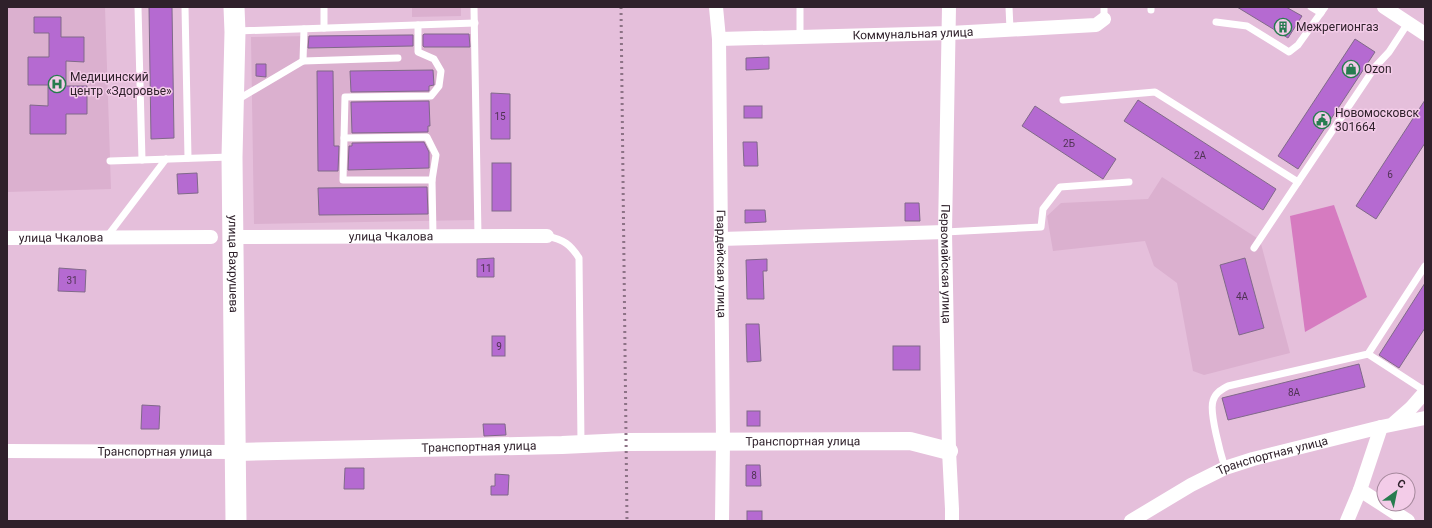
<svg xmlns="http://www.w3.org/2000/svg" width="1432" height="528" font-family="Roboto,sans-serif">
<rect width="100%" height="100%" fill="#e5bfdb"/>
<g fill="#dbb0cf">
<path d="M7,7h98l6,182 -104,3z"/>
<path d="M412,7h49v9l-49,1z"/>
<path d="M424,34h47l4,186 -221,4 -3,-187z"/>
<path d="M1162,177l98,63 30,113 -86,22 -11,-4 -16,-88 -23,-17 -9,-25 -92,10 -6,-35 14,-13 87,-4z"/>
</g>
<path fill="#d67bc0" d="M1334,205l33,92 -62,35 -15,-116z"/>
<g fill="#b56ad1" stroke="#806989">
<path d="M149,7h23l2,131 -23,1z"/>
<path d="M1237,7h49l16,9 -14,22z"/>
<path d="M34,17h27v20h23v25l-18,-1v25h21v28h-21v20h-36v-29l18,1v-21h-20v-28h21v-24h-15z"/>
<path d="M424,34h45l1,13h-46l-1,-1v-11z"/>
<path d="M413,35v11l-105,2 1,-12z"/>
<path d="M1355,39l20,13 -77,117 -20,-13z"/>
<path d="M769,57v12l-23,1v-12z"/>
<path d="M256,64h10v13l-10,-1z"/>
<path d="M433,70l1,15 -5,1v5l-78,1 -1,-21z"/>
<path d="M317,71h16l1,75h5l-1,25h-20z"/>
<path d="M491,93l19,1v45h-19z"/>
<path d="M1138,100l138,89 -13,21 -139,-89z"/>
<path d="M1425,100v43l-49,76 -20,-13z"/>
<path d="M429,101l1,25h-2v6l-76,1 -1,-31z"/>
<rect x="744" y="106" width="18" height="12"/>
<path d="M1035,106l81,53 -13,20 -81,-53z"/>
<path d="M424,142l5,10v16l-81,2 1,-24h3v-3z"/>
<path d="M743,142h14l1,24h-14z"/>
<rect x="492" y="163" width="19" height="48"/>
<path d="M197,173l1,20 -20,1 -1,-20z"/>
<path d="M427,187l1,27 -109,1 -1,-27z"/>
<path d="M905,203h14l1,18h-15z"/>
<path d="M745,210h20l1,12 -21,1z"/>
<path d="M494,258v19h-17v-18z"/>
<path d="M1245,258l19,70 -25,7 -19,-70z"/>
<path d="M767,259v12h-4l1,28h-17l-1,-39z"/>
<path d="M59,268l27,2 -1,22 -27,-1z"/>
<path d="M1425,283v45l-26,40 -20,-13z"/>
<path d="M746,324h13l2,37 -14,1z"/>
<rect x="492" y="336" width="13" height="20"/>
<rect x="893" y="346" width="27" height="24"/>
<path d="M1359,364l6,23 -137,33 -6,-22z"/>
<path d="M142,405l18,1 -1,23h-18z"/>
<rect x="747" y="411" width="13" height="15"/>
<path d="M483,424h22l1,11 -22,1z"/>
<path d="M746,465h14l1,21h-15z"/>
<path d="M345,468h19v21h-20z"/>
<path d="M495,474l14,1 -1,20h-17v-9h4z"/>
<rect x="747" y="511" width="15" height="10"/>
</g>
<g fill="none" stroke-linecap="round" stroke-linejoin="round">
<g stroke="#fff" stroke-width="7">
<path d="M138,7l4,153"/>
<path d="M185,7l3,151"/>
<path d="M324,7v21"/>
<path d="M474,7l4,229"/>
<path d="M1009,7l1,22"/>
<path d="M1104,7v12"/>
<path d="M1151,7v3"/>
<path d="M1311,7l10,6"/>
<path d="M1216,22l31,4 42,26 9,-7 27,-38"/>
<path d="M418,25v27l16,7 7,12 -2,15 -8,10 -86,1 -2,83h89"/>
<path d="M237,31l238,-8"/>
<path d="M800,36v-29"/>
<path d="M303,61l1,-32"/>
<path d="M237,100l66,-39 95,-3"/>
<path d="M1063,100l92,-8 143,90 77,-115 14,-15 19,-29"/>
<path d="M344,138l83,-1 9,18 -4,25 1,56"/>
<path d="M110,161l120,-4"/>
<path d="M945,232l96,-5 2,-18 17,-22 69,-5"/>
<path d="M547,236c17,4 23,8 32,22l2,185"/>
<path d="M106,238l60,-79"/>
<path d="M1254,248l44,-66"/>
<path d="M1368,354l57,37"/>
<path d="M1225,468c-4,-13 -16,-56 -12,-67 2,-8 8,-11 15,-15l140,-32 57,-88"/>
</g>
<g stroke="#fff" stroke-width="14">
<path id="s1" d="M716,7l3,32 4,403 -1,79"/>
<path id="s2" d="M949,7l-4,225 4,219 3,58v12"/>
<path d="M1384,7l41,27"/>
<path id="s3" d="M719,39l231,-6 146,-8 8,-6"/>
<path id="s4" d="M234,237l313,-1"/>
<path id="s5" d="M7,238l204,-1"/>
<path d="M720,239l225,-7"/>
<path d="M1394,423l17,-15 14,-16"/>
<path id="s6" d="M7,451l229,1"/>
<path d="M1360,490l48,31"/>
<path id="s7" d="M1131,521l60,-36 34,-17 28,-9 128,-32 44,-9"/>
<path d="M1347,521l13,-31 21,-63"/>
</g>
<path stroke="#fff" stroke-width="18" id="s8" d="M236,452l326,-7 64,-3 284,-1 39,10"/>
<path stroke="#fff" stroke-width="21" id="s9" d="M234,7l1,25 -3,125 4,364"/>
<path stroke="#8d7386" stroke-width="3" stroke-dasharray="2 4" stroke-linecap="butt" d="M621,7l6,514"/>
</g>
<defs>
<symbol id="building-ring" viewBox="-11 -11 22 22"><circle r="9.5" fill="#f3cce8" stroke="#277c4f" stroke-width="1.5"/><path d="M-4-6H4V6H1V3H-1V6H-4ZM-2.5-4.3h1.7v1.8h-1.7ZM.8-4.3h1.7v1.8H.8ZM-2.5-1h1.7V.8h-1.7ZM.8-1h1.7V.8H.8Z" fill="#277c4f"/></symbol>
<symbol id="shop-ring" viewBox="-11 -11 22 22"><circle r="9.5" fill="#f3cce8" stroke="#277c4f" stroke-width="1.5"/><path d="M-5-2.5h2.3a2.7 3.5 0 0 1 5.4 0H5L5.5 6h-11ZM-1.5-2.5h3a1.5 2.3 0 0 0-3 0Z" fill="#277c4f"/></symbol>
<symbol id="hospital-ring" viewBox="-11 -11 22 22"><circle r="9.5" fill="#f3cce8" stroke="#277c4f" stroke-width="1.5"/><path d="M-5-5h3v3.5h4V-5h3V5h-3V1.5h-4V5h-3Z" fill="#277c4f"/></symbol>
<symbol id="civic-ring" viewBox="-11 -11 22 22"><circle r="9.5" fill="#f3cce8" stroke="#277c4f" stroke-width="1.5"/><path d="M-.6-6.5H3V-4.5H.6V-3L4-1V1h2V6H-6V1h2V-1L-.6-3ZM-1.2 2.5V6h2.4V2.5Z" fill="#277c4f"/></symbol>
</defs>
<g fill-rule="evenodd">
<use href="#building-ring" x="1273" y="17" width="20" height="20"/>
<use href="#shop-ring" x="1341" y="59" width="20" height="20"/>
<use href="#hospital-ring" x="47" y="74" width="20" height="20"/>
<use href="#civic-ring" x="1312" y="110" width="20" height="20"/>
</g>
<g text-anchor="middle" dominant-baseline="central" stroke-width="3" stroke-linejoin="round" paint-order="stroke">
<g font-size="10" fill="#503354">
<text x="500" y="116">15</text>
<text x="1069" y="143">2Б</text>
<text x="1200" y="155">2А</text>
<text x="1390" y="174">6</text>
<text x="486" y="268">11</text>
<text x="72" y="280">31</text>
<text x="1242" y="296">4А</text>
<text x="499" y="346">9</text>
<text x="1294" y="392">8А</text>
<text x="754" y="475">8</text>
</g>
<g font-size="12" fill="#2f212b" stroke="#f3cce8" text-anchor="start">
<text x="1296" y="27">Межрегионгаз</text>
<text x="1364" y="69">Ozon</text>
<text x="70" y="77">Медицинский<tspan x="70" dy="14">центр «Здоровье»</tspan></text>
<text x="1335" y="113">Новомосковск<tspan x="1335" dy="14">301664</tspan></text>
</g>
<g font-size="12" fill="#2f212b" stroke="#f3cce8">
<text stroke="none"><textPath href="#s3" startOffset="194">Коммунальная улица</textPath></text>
<text stroke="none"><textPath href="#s4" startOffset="157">улица Чкалова</textPath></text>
<text stroke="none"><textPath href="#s5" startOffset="54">улица Чкалова</textPath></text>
<text stroke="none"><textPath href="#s9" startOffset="257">улица Вахрушева</textPath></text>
<text stroke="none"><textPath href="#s1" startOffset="257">Гвардейская улица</textPath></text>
<text stroke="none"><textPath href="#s2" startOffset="257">Первомайская улица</textPath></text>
<text stroke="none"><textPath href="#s8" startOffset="567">Транспортная улица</textPath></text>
<text stroke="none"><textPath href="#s8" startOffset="243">Транспортная улица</textPath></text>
<text stroke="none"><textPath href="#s6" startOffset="148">Транспортная улица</textPath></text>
<text stroke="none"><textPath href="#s7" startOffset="157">Транспортная улица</textPath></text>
</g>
</g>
<rect width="1432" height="528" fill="none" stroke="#2f212b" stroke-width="16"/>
<g transform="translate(1396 492) rotate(33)"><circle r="19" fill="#f3cce8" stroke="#a5889c"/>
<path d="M0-3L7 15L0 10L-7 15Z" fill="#277c4f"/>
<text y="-6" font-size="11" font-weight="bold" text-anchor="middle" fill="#2f212b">С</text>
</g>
</svg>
